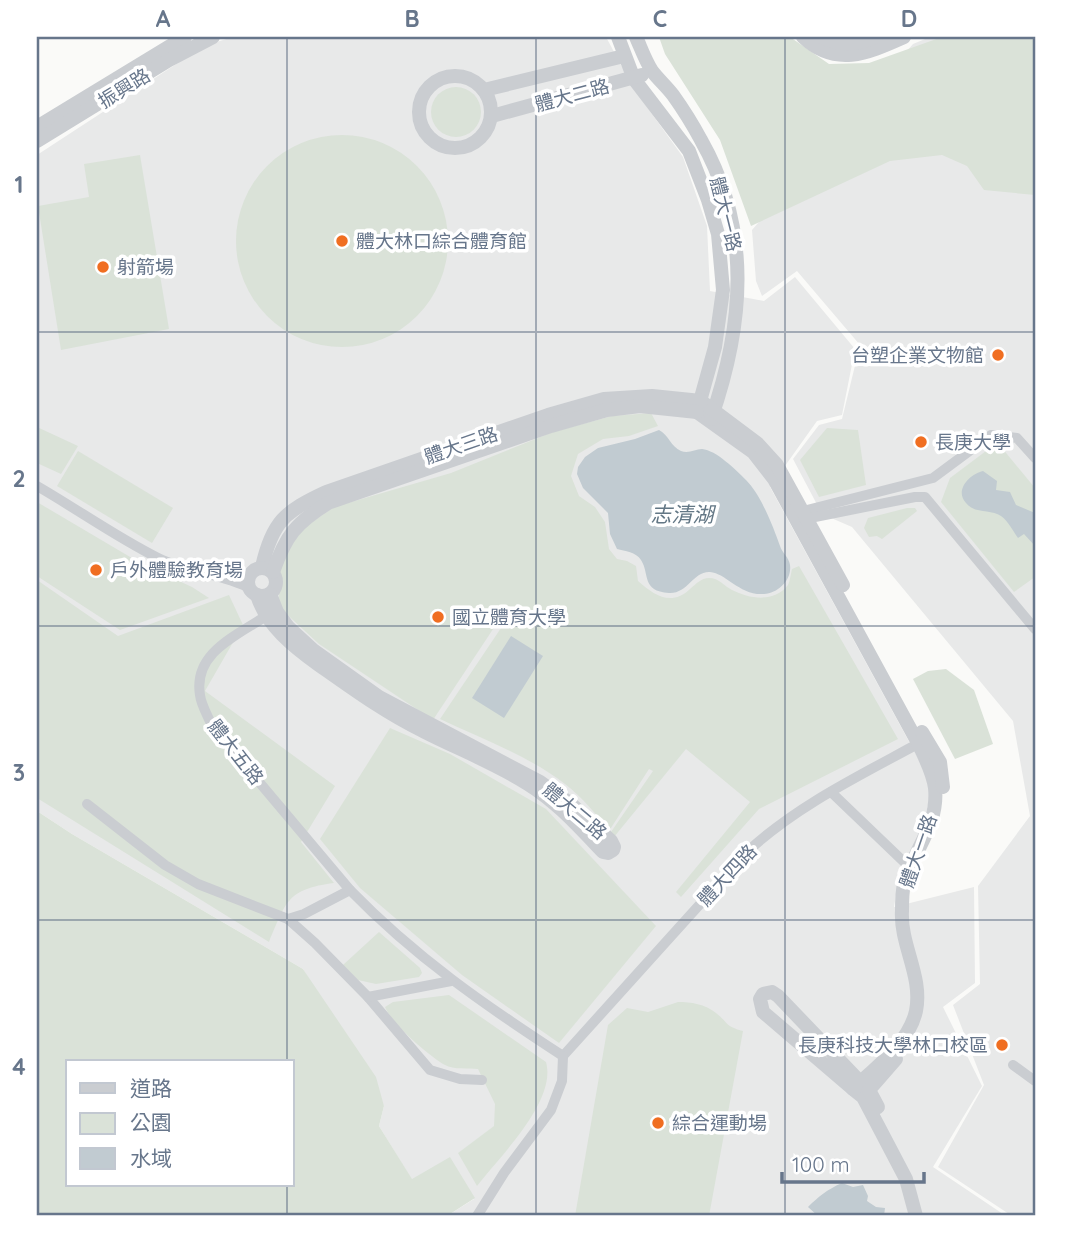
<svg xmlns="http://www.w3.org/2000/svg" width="1072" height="1253" font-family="Quicksand,'Noto Sans TC',sans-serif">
<rect width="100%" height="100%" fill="#fafaf8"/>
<g fill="#e8e9e9">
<path d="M233,37h373l28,52 49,68 24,69 3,65 54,10 31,-24 60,72 -13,66 -25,6 -47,66 154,282 8,20 -8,32 -27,68 -3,18 80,-20 1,96 -32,24 39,79 -49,81 73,49h-559l27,-17 -62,-19 -33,-54 5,-20 -81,-137 -231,-135 -35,-23v-656l150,-98 23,-13z"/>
<path d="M930,37h105v1179h-23l-74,-49 46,-82 -31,-80 27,-21 -2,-98 52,-70 -17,-95 -161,-194 -30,-13 -29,-55 26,-34 23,-6 18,-74 -63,-74 -35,25 -6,-15 -4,-51 161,-186z"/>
</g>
<g fill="#dae2d8" fill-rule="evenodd">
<path d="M659,37h131l39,27 40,-1 73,-26h93v158l-51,-5 -17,-24 -25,-11 -52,6 -139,65 -31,-86 -55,-86z"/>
<circle cx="456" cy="112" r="25"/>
<circle cx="342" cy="241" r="106"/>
<path d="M140,155l29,174 -108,21 -23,-144 51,-9 -5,-33z"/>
<path d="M651,413l7,13 -29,10 -26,3 -25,15 -7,22 8,20 16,11 10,15 4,27 8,10 10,2 9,5 2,15c16,14 33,26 52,8 6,-5 11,-11 19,-11 10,0 15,8 23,12 18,9 42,13 56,-5 2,-4 3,-12 4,-16l7,-3 99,173 -139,70 -78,88 -5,-5 74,-90 -64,-53 -72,88 -3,-5 42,-61 -4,-2 -40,62c-13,-17 -27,-34 -44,-47 -36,-28 -83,-45 -125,-65l61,-91 28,-2 -26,-12 -70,106 -114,-76 -39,-36 -3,-32 15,-40 42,-29 117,-34 102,-41 59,-16z"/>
<path d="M37,427l41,19 -17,28 -24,-11z"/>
<path d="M827,428l31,2 8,55 -47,12 -19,-37z"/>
<path d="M990,448h12l33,40v89l-21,15 -73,-90 9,-24z"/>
<path d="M78,451l95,57 -21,35 -95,-57z"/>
<path d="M37,502l105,62 50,23 17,11 -89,32 -83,-54z"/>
<path d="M907,508h8l2,3 -35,28 -5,-3 -8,1 -5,-9 4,-10z"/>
<path d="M37,580l81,56 111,-41 14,30 -38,66 130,95 -34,56 33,41c-47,6 -48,19 -65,59l-232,-144z"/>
<path d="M946,669l28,21 19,54 -38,15 -42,-80 15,-8z"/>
<path d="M390,728l60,26 96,55 110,117 -97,117 -97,-68 -102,-87 -40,-49z"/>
<path d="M37,811l35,23 231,135 73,108 8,29 -5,20 33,53 38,-22 25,41 -28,18h-410zM68,1062h224v123h-224z"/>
<path d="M379,932l41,36 2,5 -3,4 -43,7 -18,-4 -15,-15z"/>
<path d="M449,995l97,67c11,39 -46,94 -69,124l-19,-33 36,-27 1,-22 -17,-35c-9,-1 -25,1 -33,-4 -16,-9 -53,-41 -60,-58l8,-5z"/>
<path d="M678,1002c13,0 27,2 38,11 13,10 8,13 27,18l-34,185h-134l33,-191 19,-17 21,4z"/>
</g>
<g fill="#c1cbd1">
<path d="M659,430c9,4 12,17 22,21 8,3 14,-2 21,-2 14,1 34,21 44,31 15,15 27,46 34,66 2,7 9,11 10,19 2,15 -12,28 -26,29 -24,2 -38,-21 -54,-22 -17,-1 -22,22 -41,21 -28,-2 -19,-19 -28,-33 -5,-8 -16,-9 -24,-11l-7,-15 -2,-21 -25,-25 -6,-14 1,-7 7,-10 13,-9 37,-9z"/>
<path d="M983,471l14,10 -1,9 14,2 6,13 19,8v33l-11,-12 -6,4c-5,-7 -10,-17 -17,-22 -10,-7 -27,-2 -35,-13 -12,-13 4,-29 17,-32z"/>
<path d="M511,636l32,20 -39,62 -32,-20z"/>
<path d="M842,1183l11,4 10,-2 5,11 -1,5 9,6 9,1 -1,8h-66l-10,-9c10,-10 20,-18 34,-24z"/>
</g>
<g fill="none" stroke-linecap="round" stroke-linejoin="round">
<g stroke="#cacdd1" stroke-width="10">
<path d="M37,486c40,23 79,51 121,72 29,14 63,16 92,30"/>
<path d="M799,517l4,-6 130,-33 58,-43 26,3 18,20"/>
<path d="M800,520l115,-23h10l110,132"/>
<path d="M266,616c-30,20 -73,37 -66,79 1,10 8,21 12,31l138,164"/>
<path d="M831,792l72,69 15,8"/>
<path d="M87,804l78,61 33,19 90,35 16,-5 46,-24c65,67 136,116 213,166"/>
<path d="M288,919l27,24 53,54 62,73 30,9 22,1"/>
<path d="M368,997l83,-16"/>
<path d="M563,1056l185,-205c51,-47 115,-77 175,-110"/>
<path d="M1013,1065l22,16"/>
<path d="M477,1216l27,-43 47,-63 11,-29 1,-25"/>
</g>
<g stroke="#cacdd1" stroke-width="14">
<path d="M618,37l16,42 55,72 19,49 10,34 5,56 -8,57 -18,65 56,40 21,27 144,264c7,15 15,29 17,45 4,37 -22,63 -31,96 -2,8 -2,18 -2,27 -2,34 21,65 14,100 -7,32 -40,56 -63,78l10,8 43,82 10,37"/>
<path d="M636,37c5,11 9,23 16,34 6,8 14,15 21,24 10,14 20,30 28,45 51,90 43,184 10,279"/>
<path d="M803,37c33,31 65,16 101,0"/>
<path d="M821,37c19,9 35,8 55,0"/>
<circle cx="455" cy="112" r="36"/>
<path d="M484,90l140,-34"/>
<path d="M492,116l150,-41"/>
<path d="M37,127l148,-90"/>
<path d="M37,141l132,-81 44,-23"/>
<path d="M701,401l56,42 20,22 66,120"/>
<path d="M262,567c10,-45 23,-56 64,-75l222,-77 56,-16 48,-3 49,5"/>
<circle cx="262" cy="582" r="14"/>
<path d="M273,572c13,-37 23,-49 55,-69l223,-77 56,-16 33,-4 57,6"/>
<path d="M257,595c9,30 37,52 62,70 34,24 67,48 104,66 35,18 72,32 105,53 29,18 51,43 75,68l5,1 5,-3 1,-3 -3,-6 -40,-37 -31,-22 -161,-85 -66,-47 -25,-23 -11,-15 -7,-18"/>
<path d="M922,732l18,30 3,25"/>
<path d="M853,1089l-90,-77 -3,-13 3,-5 9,-2 6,4 88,92"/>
<path d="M878,1107l-9,-17 27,-31"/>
</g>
</g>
<path fill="none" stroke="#67768b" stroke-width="2" stroke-opacity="0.55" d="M287,37v1025M536,37v1179M785,37v1179M37,332h998M37,626h998M37,920h998M287,1185v31"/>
<g fill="#f06e21" stroke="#fff" stroke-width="2.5">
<circle cx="342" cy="241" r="7"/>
<circle cx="103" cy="267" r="7"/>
<circle cx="998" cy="355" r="7"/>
<circle cx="921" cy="442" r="7"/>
<circle cx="96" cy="570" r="7"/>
<circle cx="438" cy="617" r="7"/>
<circle cx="1002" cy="1045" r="7"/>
<circle cx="658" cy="1123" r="7"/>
</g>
<g text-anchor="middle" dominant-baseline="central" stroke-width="7" stroke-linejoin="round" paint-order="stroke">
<g font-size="19" fill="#67768b" stroke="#fff">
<text transform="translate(124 88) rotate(-32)">振興路</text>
<text transform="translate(572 95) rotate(-15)">體大二路</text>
<text transform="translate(726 214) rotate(76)">體大一路</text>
<text transform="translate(461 445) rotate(-19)">體大三路</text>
<text transform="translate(236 752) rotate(52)">體大五路</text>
<text transform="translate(575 811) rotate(40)">體大二路</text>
<text transform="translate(918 851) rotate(-71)">體大一路</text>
<text transform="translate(727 875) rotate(-47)">體大四路</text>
</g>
<g font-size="19" fill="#67768b" stroke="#fff" text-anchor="start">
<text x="356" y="241">體大林口綜合體育館</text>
<text x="117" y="267">射箭場</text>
<text x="984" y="355" text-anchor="end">台塑企業文物館</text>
<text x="935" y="442">長庚大學</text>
<text x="110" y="570">戶外體驗教育場</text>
<text x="452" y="617">國立體育大學</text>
<text x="988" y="1045" text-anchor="end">長庚科技大學林口校區</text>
<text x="672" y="1123">綜合運動場</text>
</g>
<g font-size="21" font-style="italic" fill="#637785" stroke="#fff">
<text x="682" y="514">志清湖</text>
</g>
</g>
<rect width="1072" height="1253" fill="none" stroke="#ffffff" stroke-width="77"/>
<rect x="66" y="1060" width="228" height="126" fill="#ffffff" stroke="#c2c8d1" stroke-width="2"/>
<rect x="80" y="1083" width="35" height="10" fill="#cacdd1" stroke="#c2c8d1" stroke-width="2"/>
<text x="130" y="1096" font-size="21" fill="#67768b">道路</text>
<rect x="80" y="1113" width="35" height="21" fill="#dae2d8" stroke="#c2c8d1" stroke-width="2"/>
<text x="130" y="1130" font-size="21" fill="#67768b">公園</text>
<rect x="80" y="1148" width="35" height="21" fill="#c1cbd1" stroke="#c2c8d1" stroke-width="2"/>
<text x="130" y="1166" font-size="21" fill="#67768b">水域</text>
<path d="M782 1172v10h142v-10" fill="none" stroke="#67768b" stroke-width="3.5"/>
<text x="792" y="1172" font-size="21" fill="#67768b" stroke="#ffffff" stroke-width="5" paint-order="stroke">100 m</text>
<rect x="38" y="38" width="996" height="1176" fill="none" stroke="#67768b" stroke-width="2.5"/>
<g font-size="23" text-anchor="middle" font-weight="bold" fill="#67768b">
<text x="163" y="27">A</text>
<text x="412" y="27">B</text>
<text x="660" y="27">C</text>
<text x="909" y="27">D</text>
<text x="19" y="193">1</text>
<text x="19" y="487">2</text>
<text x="19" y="781">3</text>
<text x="19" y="1075">4</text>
</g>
</svg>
